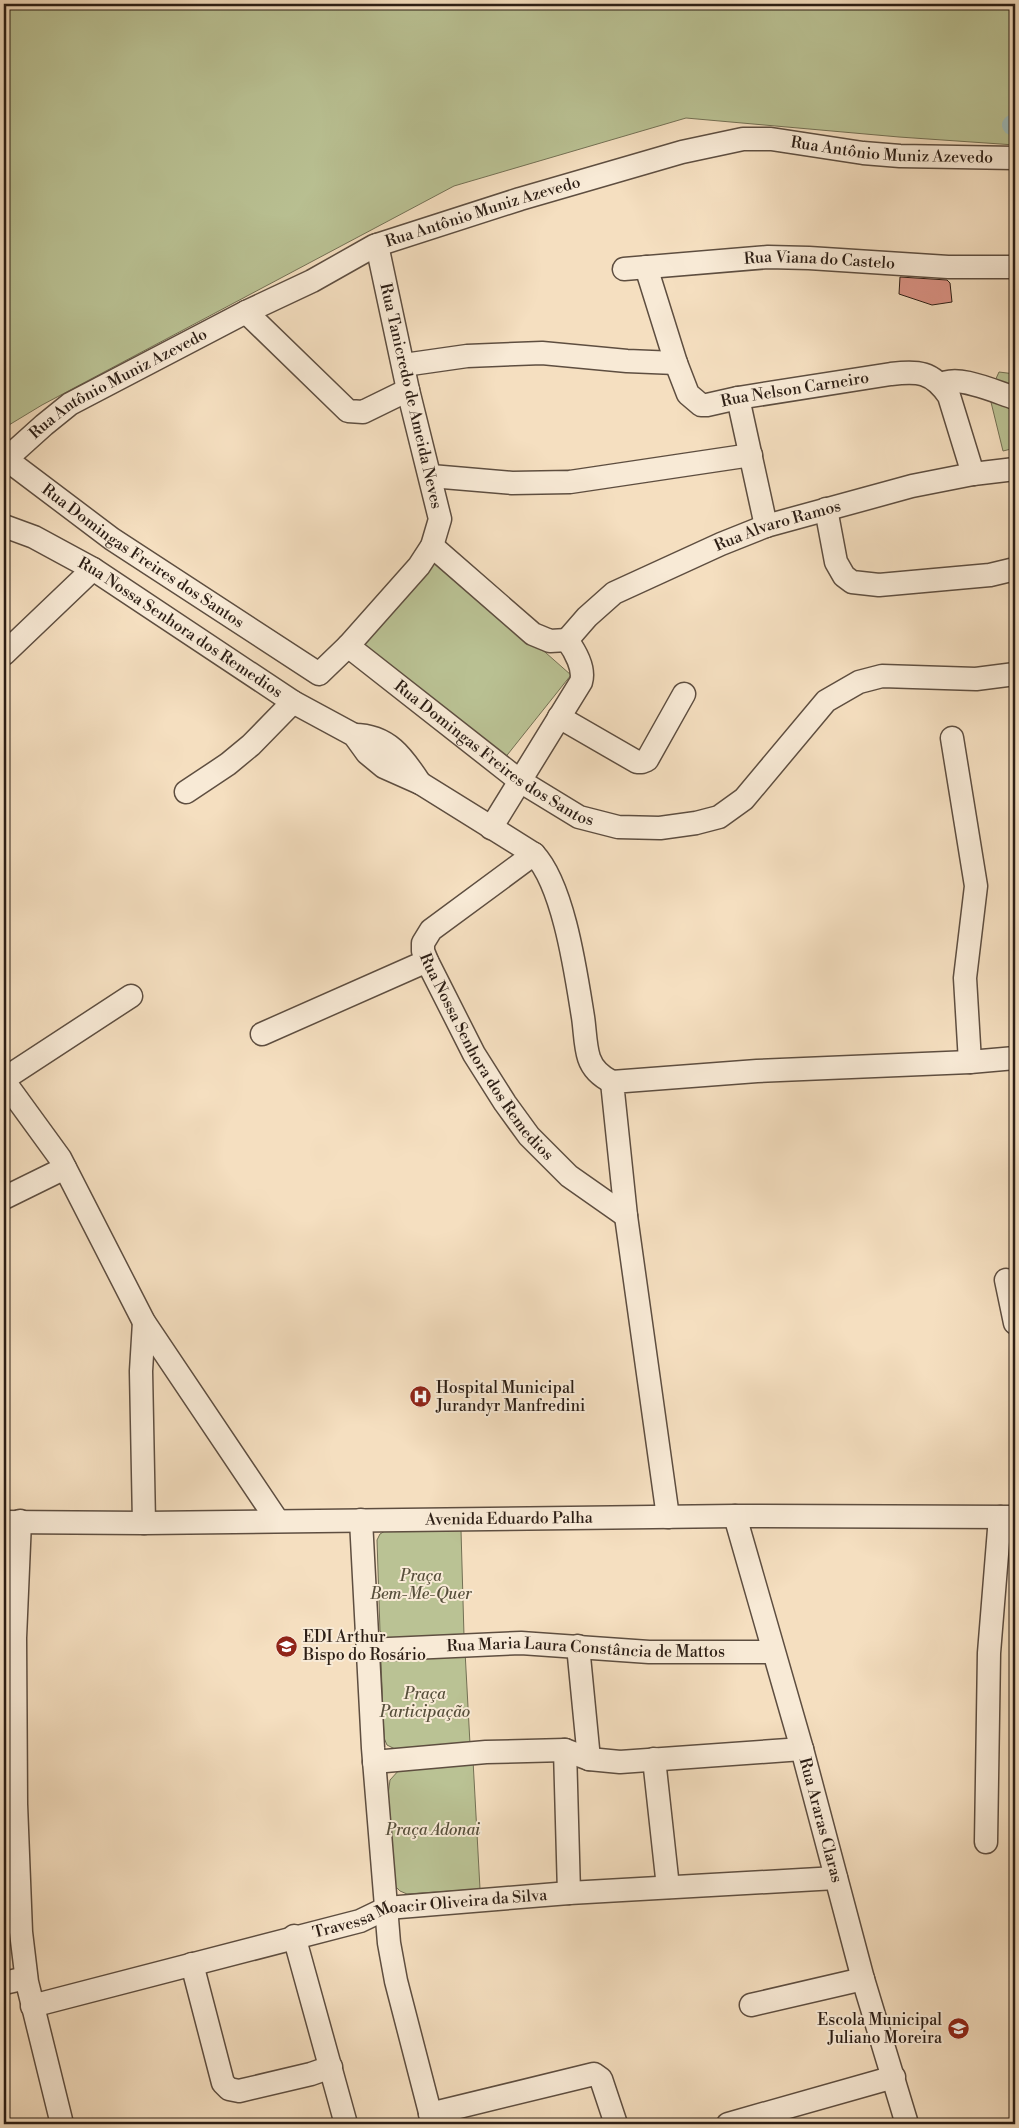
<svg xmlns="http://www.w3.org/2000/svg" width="1019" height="2128" font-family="'Libre Bodoni',serif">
<rect width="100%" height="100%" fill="#f5dfc0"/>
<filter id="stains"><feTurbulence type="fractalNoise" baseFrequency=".004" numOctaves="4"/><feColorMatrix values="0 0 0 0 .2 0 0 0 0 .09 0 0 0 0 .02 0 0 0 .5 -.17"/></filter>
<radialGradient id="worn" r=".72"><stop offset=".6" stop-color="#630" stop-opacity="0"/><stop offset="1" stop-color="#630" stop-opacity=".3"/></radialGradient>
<g fill="#bac294" stroke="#737054">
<path d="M4,4h1011v141l-116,-8 -213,-19 -232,68 -412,219 -38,23z"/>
<path d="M999,372l16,2v74l-12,3 -14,-57z"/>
<path d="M436,556l135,119 -67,84 -142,-115z"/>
<path d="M461,1530l3,106 -76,2 -8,-7 -3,-91 3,-6 5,-3z"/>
<path d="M465,1651l5,93 -75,5 -8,-4 -3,-7 -3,-76 5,-6z"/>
<path d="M473,1760l7,129 -73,5 -7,-3 -6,-6 -6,-90 2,-15 10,-11z"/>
</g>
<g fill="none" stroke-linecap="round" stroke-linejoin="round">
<path stroke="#707c77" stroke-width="5.5" d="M1012,125l3,-5"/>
<path stroke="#9ebbb9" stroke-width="20" d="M1012,125l3,1"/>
</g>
<path fill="#dc9386" stroke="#2c1e15" d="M900,277l47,3 3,3 2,19 -20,3 -33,-11z"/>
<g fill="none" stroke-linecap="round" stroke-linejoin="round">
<defs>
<g id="minor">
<path id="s1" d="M646,267l30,96 12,31 13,11h6l31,-7 153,-24c27,-3 41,-3 58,22l24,78"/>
<path id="s2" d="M624,269l144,-12 41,1 139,9h67"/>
<path d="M246,312l102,99 15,1 45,-22"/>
<path d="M404,365l63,-9 75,-3 85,8 49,2"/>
<path d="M941,385c15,-12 57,8 74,13"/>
<path d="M738,398l28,128"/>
<path id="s3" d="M6,459l106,80 207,135 29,-28 71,-80 13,-20 8,-27 -32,-129 -31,-145"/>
<path id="s4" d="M4,461l40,-36 26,-21 176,-92 66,-31 62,-35 146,-47 162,-47 61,-13h28l92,14 37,3 115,2"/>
<path d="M431,476l81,7 58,-1 181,-27"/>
<path d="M826,509l10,53 8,14 8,6 27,3 111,-10 25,-6"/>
<path id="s5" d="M4,526l30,11 59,32 200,133 61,33 13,18 17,14 36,16 114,71c30,32 42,120 49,163 2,13 2,29 6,41 4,12 13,19 23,24"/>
<path d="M432,546l101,88 17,7 17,-1"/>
<path id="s6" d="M567,640l20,-23 27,-24 107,-49 45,-18 146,-40 61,-12 42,-5"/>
<path id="s7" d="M348,646l172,135 59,36 39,10 42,1 36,-5 23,-6 25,-18 82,-98 33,-19 23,-6 94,3 39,-5"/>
<path d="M4,654l89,-85"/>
<path d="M559,717l78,45h5l5,-2 37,-66"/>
<path d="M354,735c34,0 49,22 66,48"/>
<path d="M952,738l24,148 -11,92 5,84"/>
<path d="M186,792l42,-28 23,-19 42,-43"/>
<path d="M491,828l90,-146c4,-13 -6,-31 -14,-42"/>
<path id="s8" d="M534,854l-103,76 -8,13v8l4,10 47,93 31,49 24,33 40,40 57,40"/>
<path d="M262,1034l165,-73"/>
<path d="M4,1079l127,-83"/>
<path d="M4,1081l56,77 84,164 133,198"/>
<path d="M4,1198l61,-30"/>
<path d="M1006,1280l9,43"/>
<path id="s9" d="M735,1516l67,233 61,230 44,145"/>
<path d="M668,1517l-42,-301 -14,-134 145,-11 213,-9 45,-4"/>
<path d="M361,1520l12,228 16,195 7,38 37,143"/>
<path d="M20,1521l-5,117 1,166 5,128 6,50 35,142"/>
<path id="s10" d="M4,1522l140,1 591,-7 280,1"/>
<path d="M144,1523l-3,-152 3,-49"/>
<path d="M578,1646l11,113"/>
<path id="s11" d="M367,1650l154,-7 128,9h124"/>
<path d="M565,1750l4,143"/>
<path d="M654,1759l14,128"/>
<path d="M374,1762l112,-10 79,-2 24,9 31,3 182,-13"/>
<path d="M986,1842l3,-189 11,-136"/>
<path d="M294,1936l52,188"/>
<path d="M192,1964l31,119 6,6 10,2 72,-17 20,-7"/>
<path d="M4,1983l22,-5"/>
<path d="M751,2005l112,-26"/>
<path id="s12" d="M32,2006l328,-85 27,-13 182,-15 267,-15"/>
<path d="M430,2114l164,-40 7,5 15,45"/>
<path d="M728,2124l166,-47"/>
</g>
</defs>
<use href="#minor" stroke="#5e4e40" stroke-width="25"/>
<use href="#minor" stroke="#f8ead6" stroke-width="22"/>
</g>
<defs>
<symbol id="hospital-disc" viewBox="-11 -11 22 22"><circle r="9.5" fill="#8f2418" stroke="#f8ead6"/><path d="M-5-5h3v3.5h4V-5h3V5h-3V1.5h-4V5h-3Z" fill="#fff"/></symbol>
<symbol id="school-disc" viewBox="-11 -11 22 22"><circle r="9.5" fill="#8f2418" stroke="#f8ead6"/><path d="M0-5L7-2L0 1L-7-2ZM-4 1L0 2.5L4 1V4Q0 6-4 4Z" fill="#fff"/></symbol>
</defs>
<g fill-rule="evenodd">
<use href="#hospital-disc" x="408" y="1384" width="25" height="25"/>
<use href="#school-disc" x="274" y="1634" width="25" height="25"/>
<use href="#school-disc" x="946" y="2016" width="25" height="25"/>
</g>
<g text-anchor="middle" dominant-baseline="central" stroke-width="4" stroke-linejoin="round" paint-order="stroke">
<g font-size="16" fill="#2c1e15" stroke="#f8ead6">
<text stroke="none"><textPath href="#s4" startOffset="964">Rua Antônio Muniz Azevedo</textPath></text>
<text stroke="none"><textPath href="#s4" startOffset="544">Rua Antônio Muniz Azevedo</textPath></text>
<text stroke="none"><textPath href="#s2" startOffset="196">Rua Viana do Castelo</textPath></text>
<text stroke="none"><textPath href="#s4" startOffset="139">Rua Antônio Muniz Azevedo</textPath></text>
<text stroke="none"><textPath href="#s1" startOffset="246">Rua Nelson Carneiro</textPath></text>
<text transform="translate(411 396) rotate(77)">Rua Tanicredo de Ameida Neves</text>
<text stroke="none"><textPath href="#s6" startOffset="244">Rua Alvaro Ramos</textPath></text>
<text stroke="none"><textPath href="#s3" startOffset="168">Rua Domingas Freires dos Santos</textPath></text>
<text stroke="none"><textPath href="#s5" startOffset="204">Rua Nossa Senhora dos Remedios</textPath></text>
<text stroke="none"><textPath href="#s7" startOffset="182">Rua Domingas Freires dos Santos</textPath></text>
<text stroke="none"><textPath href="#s8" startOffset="275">Rua Nossa Senhora dos Remedios</textPath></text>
<text stroke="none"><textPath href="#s10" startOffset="505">Avenida Eduardo Palha</textPath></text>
<text stroke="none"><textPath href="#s11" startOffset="219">Rua Maria Laura Constância de Mattos</textPath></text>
<text stroke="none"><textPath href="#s9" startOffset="316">Rua Araras Claras</textPath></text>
<text stroke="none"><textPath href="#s12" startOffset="410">Travessa Moacir Oliveira da Silva</textPath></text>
</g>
<g font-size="16" fill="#2c1e15" stroke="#f8ead6" text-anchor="start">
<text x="436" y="1388">Hospital Municipal<tspan x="436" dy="18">Jurandyr Manfredini</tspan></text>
<text x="303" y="1637">EDI Arthur<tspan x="303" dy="18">Bispo do Rosário</tspan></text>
<text x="942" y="2020" text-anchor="end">Escola Municipal<tspan x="942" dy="18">Juliano Moreira</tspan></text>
</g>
<g font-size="16" font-style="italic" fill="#574f3b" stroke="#f8ead6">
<text x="421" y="1576">Praça<tspan x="421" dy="18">Bem-Me-Quer</tspan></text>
<text x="425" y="1694">Praça<tspan x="425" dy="18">Participação</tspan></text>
<text x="433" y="1830">Praça Adonai</text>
</g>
</g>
<rect width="1019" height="2128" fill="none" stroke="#f5dfc0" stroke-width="20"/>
<rect x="5" y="5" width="1009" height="2118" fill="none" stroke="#2c1e15" stroke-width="2.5"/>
<rect x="10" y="10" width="999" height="2108" fill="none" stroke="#2c1e15"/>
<rect width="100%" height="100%" filter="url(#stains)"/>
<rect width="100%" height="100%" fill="url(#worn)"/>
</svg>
